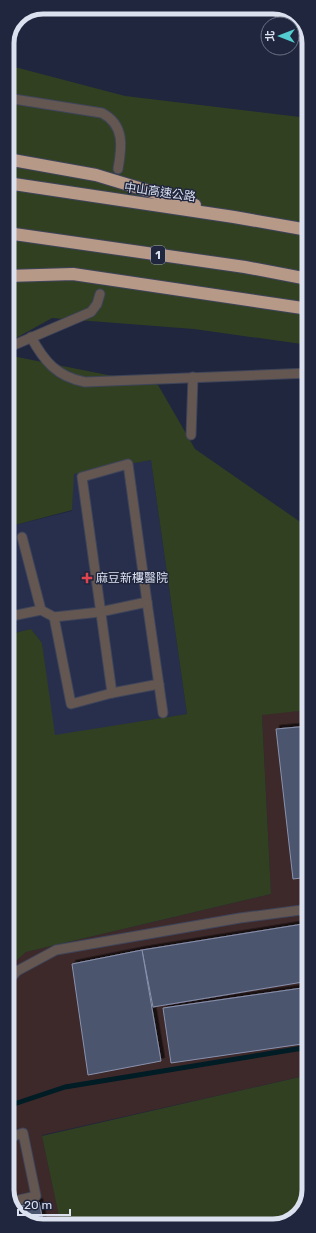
<svg xmlns="http://www.w3.org/2000/svg" width="316" height="1233" font-family="Rubik,'Noto Sans TC',sans-serif">
<defs>
<filter id="shadow"><feDropShadow dx="3.5" dy="-3.5" stdDeviation="0" flood-color="#0009"/></filter>
</defs>
<rect width="100%" height="100%" fill="#20263d"/>
<path fill="#3d292a" d="M309,710v365l-267,60 19,91h-23l-20,-10 -10,-19v-229l18,-16 245,-58 -9,-180z"/>
<path fill="#272f4c" d="M151,460l36,254 -133,22 -12,-93 -11,-14 -24,6v-108l65,-16 1,-37z"/>
<g fill="#324022">
<path d="M7,65l118,31 183,22 1,227 -115,-16 -142,-11 -45,25z"/>
<path d="M7,355l151,30 37,64 114,79v182l-47,5 9,179 -245,58 -18,16 -1,-333 24,-6 11,14 13,92 132,-21 -36,-254 -77,14 -2,36 -65,17z"/>
<path d="M309,1075v115l-9,24 -20,11 -219,1 -19,-90z"/>
</g>
<g fill="none" stroke-linecap="round" stroke-linejoin="round">
<path stroke="#001c25" stroke-width="5" d="M8,1106l57,-19 244,-40"/>
</g>
<g fill="#4c546d" stroke="#8992ae" filter="url(#shadow)">
<path d="M309,726v151l-16,2 -17,-150z"/>
<path d="M309,923v58l-156,26 -11,-57z"/>
<path d="M142,950l19,111 -73,14 -16,-111z"/>
<path d="M309,987v56l-138,20 -8,-55z"/>
<path d="M39,1202l5,24h-6l-20,-10 -5,-9z"/>
</g>
<g fill="none" stroke-linecap="round" stroke-linejoin="round">
<defs>
<g id="lane">
<path d="M7,98l95,15c23,12 20,34 16,56"/>
<path d="M31,337c13,24 26,40 54,45l224,-9"/>
<path d="M7,348l84,-36 6,-8 3,-10"/>
<path d="M191,435l2,-58"/>
<path d="M22,537l19,73 13,7 17,87 41,-11 47,-9"/>
<path d="M7,617l34,-7"/>
<path d="M54,617l46,-5 47,-10 16,111"/>
<path d="M112,693l-30,-216 46,-13 19,138"/>
<path d="M8,981l9,-10 39,-21 184,-32 69,-9"/>
<path d="M8,1138l15,-5 13,63 -26,6"/>
</g>
<g id="highway">
<path d="M7,159l89,16 99,30"/>
<path d="M7,183l227,34 74,13"/>
<path d="M7,233l238,34 63,12"/>
<path d="M7,276l66,-2 236,35"/>
</g>
</defs>
<use href="#lane" stroke="#3e445a" stroke-width="11"/>
<use href="#highway" stroke="#3e445a" stroke-width="14"/>
<use href="#lane" stroke="#645751" stroke-width="9"/>
<use href="#highway" stroke="#b79988" stroke-width="12"/>
</g>
<path fill="#e0444e" stroke="#20263d" stroke-width="1.5" d="M85 572h4v4h4v4h-4v4h-4v-4h-4v-4h4z"/>
<g text-anchor="middle" dominant-baseline="central" stroke-width="3" stroke-linejoin="round" paint-order="stroke">
<rect fill="#20263d" stroke="#a4a9ba" stroke-width="1" x="151" y="246" width="14" height="18" rx="3"/>
<g font-size="11" font-weight="bold" fill="#dce1f0">
<text x="158" y="255">1</text>
</g>
<g font-size="12" fill="#dce1f0" stroke="#20263d">
<text transform="translate(160 192) rotate(8)">中山高速公路</text>
</g>
<g font-size="12" fill="#dce1f0" stroke="#20263d" text-anchor="start">
<text x="96" y="578">麻豆新樓醫院</text>
</g>
</g>
<path d="M0 0H316V1233H0ZM43 14H273A29 29 0 0 1 302 43V1190A29 29 0 0 1 273 1219H43A29 29 0 0 1 14 1190V43A29 29 0 0 1 43 14Z" fill="#20263d" fill-rule="evenodd"/>
<path fill="none" stroke="#dce1f0" stroke-width="5" d="M43 14H273A29 29 0 0 1 302 43V1190A29 29 0 0 1 273 1219H43A29 29 0 0 1 14 1190V43A29 29 0 0 1 43 14Z"/>
<g transform="translate(280 36) rotate(270)"><circle r="19" fill="#20263d" stroke="#6b7185"/>
<path d="M0-3L7 15L0 10L-7 15Z" fill="#52ccd0"/>
<text y="-6" font-size="11" font-weight="bold" text-anchor="middle" fill="#dce1f0">北</text>
</g>
<path d="M18 1209v6h52v-6" fill="none" stroke="#dce1f0" stroke-width="2"/>
<text x="24" y="1209" font-size="12" fill="#dce1f0" stroke="#20263d" stroke-width="3" paint-order="stroke">20 m</text>
</svg>
